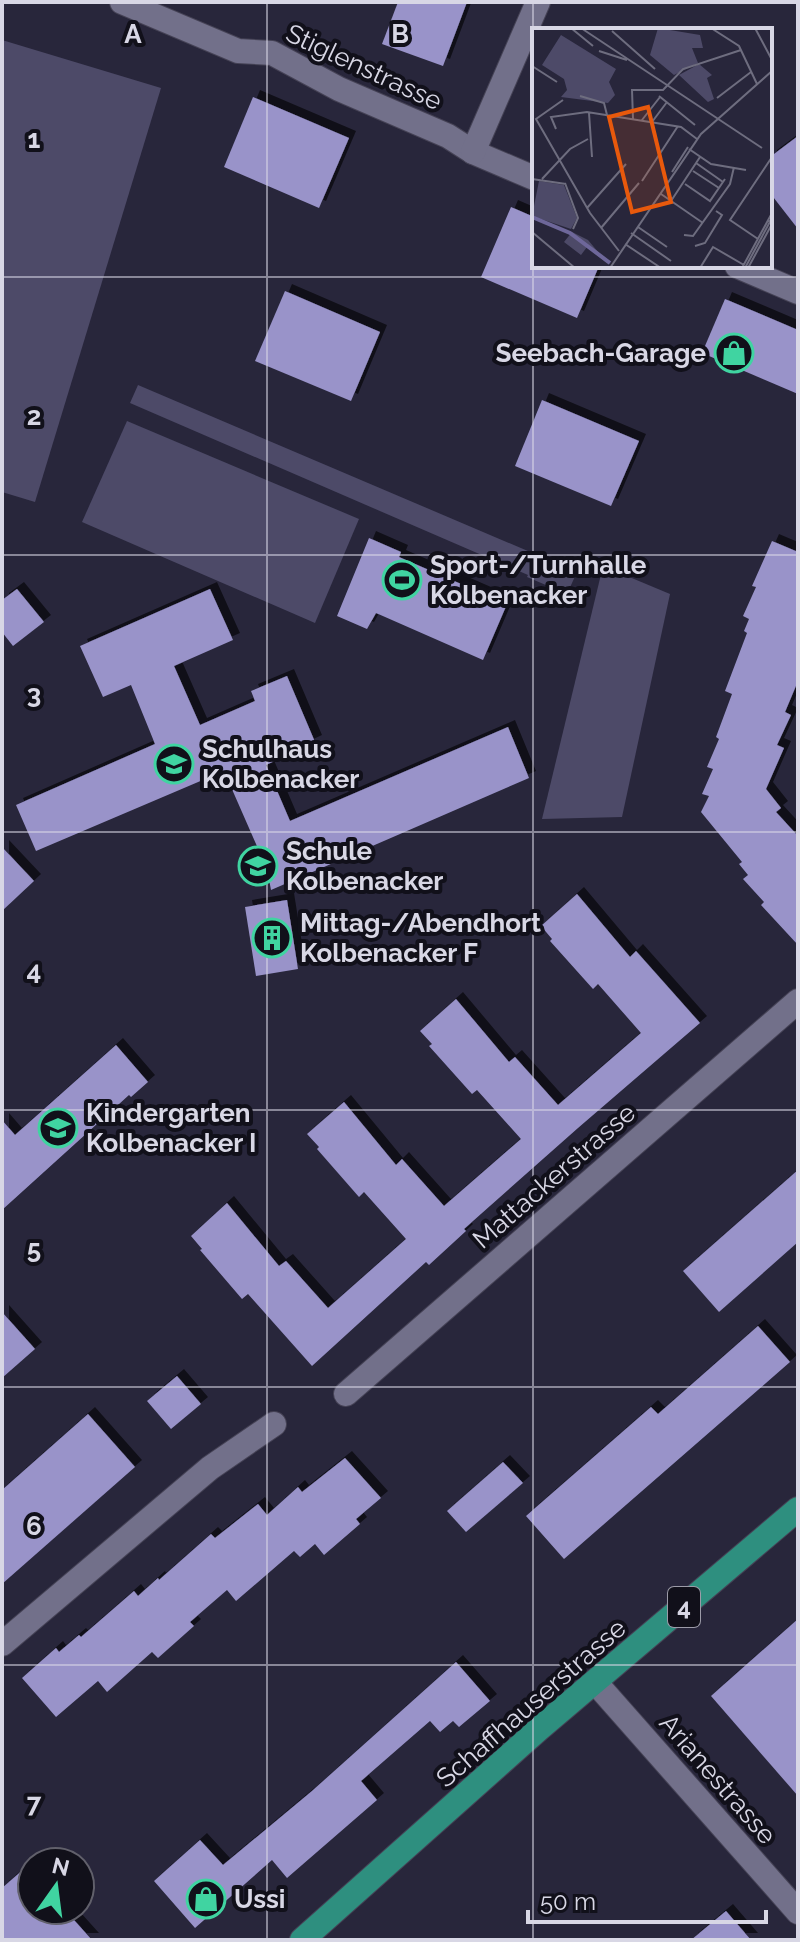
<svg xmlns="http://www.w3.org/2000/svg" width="800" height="1942" font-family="Raleway,sans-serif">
<defs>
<filter id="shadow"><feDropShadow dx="7" dy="-7" stdDeviation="0" flood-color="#0009"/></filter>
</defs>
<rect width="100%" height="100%" fill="#28263b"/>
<g fill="#4d4a68">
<path d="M2,40l159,48 -126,414 -33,-10z"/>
<path d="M138,385l439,187 -10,22 -40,-17 1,-2 -398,-172z"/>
<path d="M127,421l232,98 -44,104 -233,-101z"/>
<path d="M603,566l67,28 -48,223 -80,2z"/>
</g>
<g fill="#9993c9" filter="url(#shadow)">
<path d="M398,2h69l-24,64 -61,-22z"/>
<path d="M253,97l96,41 -30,70 -95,-41z"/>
<path d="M798,136v93l-28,-36v-36z"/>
<path d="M511,207l23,10v49h65l-22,52 -96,-41z"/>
<path d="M285,291l95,41 -29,69 -96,-40z"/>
<path d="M725,299l73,31v64l-96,-41z"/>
<path d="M542,400l97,41 -28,65 -96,-40z"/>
<path d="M369,538l32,14 -2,5 108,47 -24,56 -107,-47 -9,16 -30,-13z"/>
<path d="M772,541l26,11v129l-13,31 6,3 -14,30 7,3 -18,41 15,19 -5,4 22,24v109l-37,-40 3,-3 -21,-23 5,-4 -9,-11 3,-2 -41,-50 8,-16 -7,-2 11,-25 -6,-2 12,-28 -3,-2 16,-43 -7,-3 22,-58 -3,-2 5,-12 -6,-3 13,-29 -4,-1z"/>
<path d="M17,589l27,33 -31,24 -11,-14v-32z"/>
<path d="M210,589l23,51 -59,26 26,59 55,-24 -4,-10 36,-15 28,66 -49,23 24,56 218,-94 21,51 -258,112 -4,-21 -43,-98 -188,80 -20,-46 139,-61 -24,-59 -28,12 -23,-51z"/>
<path d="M2,847l32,34 -32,30z"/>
<path d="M577,894l53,63 6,-6 64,72 -122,105 -114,101 2,2 -37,34 -3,-3 -114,104 -64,-72 -6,5 -42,-49 2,-1 -11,-13 36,-33 52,63 7,-5 42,47 78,-69 -42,-47 -5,5 -42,-48 2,-2 -12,-13 37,-32 52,63 6,-6 42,47 77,-67 -44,-49 -5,4 -43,-48 3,-2 -12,-13 36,-32 53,63 6,-5 43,48 83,-72 -43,-49 -5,5 -43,-48 2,-2 -11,-13z"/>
<path d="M287,900l11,69 -42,7 -11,-69z"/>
<path d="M116,1045l32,37 -17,15 -2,-2 -127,115v-90l13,15z"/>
<path d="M798,1170v72l-79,70 -36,-41z"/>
<path d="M2,1312l33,37 -33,29z"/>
<path d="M758,1326l32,36 -226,197 -38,-43 125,-109 7,7z"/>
<path d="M177,1376l24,28 -30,25 -24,-28z"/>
<path d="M88,1414l47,53 -133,117v-94z"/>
<path d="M345,1458l36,40 -25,21 4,5 -36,31 -9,-11 -15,13 -6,-6 -58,50 -9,-11 -37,32 4,4 -36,32 -6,-6 -45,40 -9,-11 -42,36 -34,-39 34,-30 3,4 20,-17 2,2 53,-46 4,5 20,-18 1,2 52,-46 4,4 43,-34 9,11 31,-28 4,5z"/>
<path d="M503,1462l20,21 -57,49 -19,-21z"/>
<path d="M798,1619v177l-87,-100z"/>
<path d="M456,1662l34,39 -31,26 -6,-6 -13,11 -10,-11 -69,60 16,19 -90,78 -15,-18 -77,68 -41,-47 46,-41 23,25 89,-74z"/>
<path d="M32,1862v48h33l27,30h-90v-52z"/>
<path d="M726,1911l25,29h-60z"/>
</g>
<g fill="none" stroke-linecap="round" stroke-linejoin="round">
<defs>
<g id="street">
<path d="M122,2l116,49 34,2 67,36 109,47 25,16 61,26"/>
<path d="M473,152l65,-150"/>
<path d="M737,266l61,26"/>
<path d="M346,1394l452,-393"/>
<path d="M2,1644l208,-176 64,-44"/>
<path d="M595,1682l203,230"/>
</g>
<path id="primary" d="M302,1940l238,-212 258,-219"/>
</defs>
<use href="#street" stroke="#454255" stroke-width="26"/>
<use href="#primary" stroke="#454255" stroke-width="26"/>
<use href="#street" stroke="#72708a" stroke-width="24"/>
<use href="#primary" stroke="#2e8f7f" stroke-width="24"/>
</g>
<path fill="none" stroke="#d8d7e5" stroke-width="2" stroke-opacity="0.55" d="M267,2v1938M533,2v1938M2,277h796M2,555h796M2,832h796M2,1110h796M2,1387h796M2,1665h796"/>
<defs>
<symbol id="shop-ring" viewBox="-11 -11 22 22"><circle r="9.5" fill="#11101a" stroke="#40d4a1" stroke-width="1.5"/><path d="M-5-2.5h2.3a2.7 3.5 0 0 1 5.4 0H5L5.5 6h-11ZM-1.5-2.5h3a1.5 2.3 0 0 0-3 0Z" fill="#40d4a1"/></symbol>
<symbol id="stadium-ring" viewBox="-11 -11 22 22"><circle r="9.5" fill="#11101a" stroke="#40d4a1" stroke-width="1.5"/><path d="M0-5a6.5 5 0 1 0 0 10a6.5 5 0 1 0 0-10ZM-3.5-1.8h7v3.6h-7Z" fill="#40d4a1"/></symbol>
<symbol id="school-ring" viewBox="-11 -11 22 22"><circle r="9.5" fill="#11101a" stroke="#40d4a1" stroke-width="1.5"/><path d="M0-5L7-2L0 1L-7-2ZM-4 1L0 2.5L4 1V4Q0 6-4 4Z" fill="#40d4a1"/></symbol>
<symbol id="building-ring" viewBox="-11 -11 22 22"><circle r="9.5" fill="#11101a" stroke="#40d4a1" stroke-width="1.5"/><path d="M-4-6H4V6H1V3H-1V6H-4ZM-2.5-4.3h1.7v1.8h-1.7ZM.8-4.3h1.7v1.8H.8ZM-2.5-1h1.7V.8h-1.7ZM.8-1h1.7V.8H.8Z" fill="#40d4a1"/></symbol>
</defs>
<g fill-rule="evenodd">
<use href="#shop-ring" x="712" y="331" width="44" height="44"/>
<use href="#stadium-ring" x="380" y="558" width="44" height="44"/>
<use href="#school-ring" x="152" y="742" width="44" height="44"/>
<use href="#school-ring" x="236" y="844" width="44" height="44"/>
<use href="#building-ring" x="250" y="916" width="44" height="44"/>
<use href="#school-ring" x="36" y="1106" width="44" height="44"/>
<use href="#shop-ring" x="184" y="1877" width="44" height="44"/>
</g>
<g text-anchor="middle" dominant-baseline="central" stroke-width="8" stroke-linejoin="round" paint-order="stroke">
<rect fill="#11101a" stroke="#9c9ba8" stroke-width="2" x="668" y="1587" width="32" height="40" rx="6"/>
<g font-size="24" font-weight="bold" fill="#d8d7e5">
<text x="684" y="1607">4</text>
</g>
<g font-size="26" fill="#d8d7e5" stroke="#11101a">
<text transform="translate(364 67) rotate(25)">Stiglenstrasse</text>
<text transform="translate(554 1176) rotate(-41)">Mattackerstrasse</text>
<text transform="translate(531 1703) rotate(-41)">Schaffhauserstrasse</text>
<text transform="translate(718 1779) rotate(49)">Arianestrasse</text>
</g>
<g font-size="26" font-weight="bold" fill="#d8d7e5" stroke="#11101a" text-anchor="start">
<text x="706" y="353" text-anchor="end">Seebach-Garage</text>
<text x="430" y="565">Sport-/Turnhalle<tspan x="430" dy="30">Kolbenacker</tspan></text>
<text x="202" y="749">Schulhaus<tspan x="202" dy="30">Kolbenacker</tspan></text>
<text x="286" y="851">Schule<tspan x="286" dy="30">Kolbenacker</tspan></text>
<text x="300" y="923">Mittag-/Abendhort<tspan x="300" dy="30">Kolbenacker F</tspan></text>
<text x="86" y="1113">Kindergarten<tspan x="86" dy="30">Kolbenacker I</tspan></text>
<text x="234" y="1899">Ussi</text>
</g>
</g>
<g transform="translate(532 28)">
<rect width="240" height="240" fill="#28263b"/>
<path d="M126,0l42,7 3,13h-11l6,15 -24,12 -24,-20zM29,7l55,34 -7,13 6,13 -7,8 -47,-6 6,-7 -3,-11 -22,-14zM167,36l13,11 -5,3 7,21 -6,3 -29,-27zM7,153l25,4 13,33 -6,11 -39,-13zM40,204l16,8 21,25 -22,-18 -6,8 -17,-13z" fill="#4d4a68"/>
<path fill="none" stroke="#6e679a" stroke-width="4" d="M0,189l38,16 40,30"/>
<path fill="none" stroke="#6e6d7f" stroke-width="2" d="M39,0l22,18M49,0l181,120M179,0l28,18 18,38M223,0l17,32M80,3l43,38M67,23l28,9M0,38l25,16M48,68l24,7 3,12M127,68l36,29M185,70l34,-26M31,72l-27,19 54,94 29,38M57,85l3,44M101,91l-1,-29h31l20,-21 58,-19M110,92l18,-23M120,94l15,-20M24,101l-5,-12 36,-5 94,15 16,12M157,121l22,15 35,6M164,135l27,19M161,143l26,17M140,144l16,-25M0,151l34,5M10,151l28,-30 18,-10M110,153l36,-55M33,155l13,35 -5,11M153,156l25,17 15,-22M129,166l42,29M139,173l29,-44M55,180l39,-44M106,199l29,20M69,200l38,-45M0,204l43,36M99,205l40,28M152,207l9,1 37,-52 4,-17M226,211l-28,-19 42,-63M93,216l36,24M163,218l10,-3 17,-28 -6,-4M78,240l91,-134 71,-63M168,240l13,-21 31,18M210,240l30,-55M213,240l27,-50M216,240l24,-44 -4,-4"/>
<path fill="#e8590c" fill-opacity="0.15" stroke="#e8590c" stroke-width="4" d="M116,79l23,95 -39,10 -23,-95z"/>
<rect width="240" height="240" fill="none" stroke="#d8d7e5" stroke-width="4"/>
</g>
<g font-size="26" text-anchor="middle" font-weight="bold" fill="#d8d7e5" stroke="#11101a" stroke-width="8" stroke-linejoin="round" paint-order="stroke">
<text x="133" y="43">A</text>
<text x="400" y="43">B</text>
<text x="34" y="148">1</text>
<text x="34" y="425">2</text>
<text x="34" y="703">3</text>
<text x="34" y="980">4</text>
<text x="34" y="1258">5</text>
<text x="34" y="1535">6</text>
<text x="34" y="1812">7</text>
</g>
<rect width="800" height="1942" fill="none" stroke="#d8d7e5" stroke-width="8"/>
<g transform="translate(56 1886) rotate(14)"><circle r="38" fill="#11101a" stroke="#61606b" stroke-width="2"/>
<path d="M0-6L14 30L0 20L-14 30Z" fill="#40d4a1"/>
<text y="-12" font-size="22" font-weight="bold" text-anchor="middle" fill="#d8d7e5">N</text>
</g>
<path d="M528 1910v12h238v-12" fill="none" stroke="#d8d7e5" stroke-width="4"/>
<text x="540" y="1910" font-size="24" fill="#d8d7e5" stroke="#11101a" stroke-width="6" paint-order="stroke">50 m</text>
</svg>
